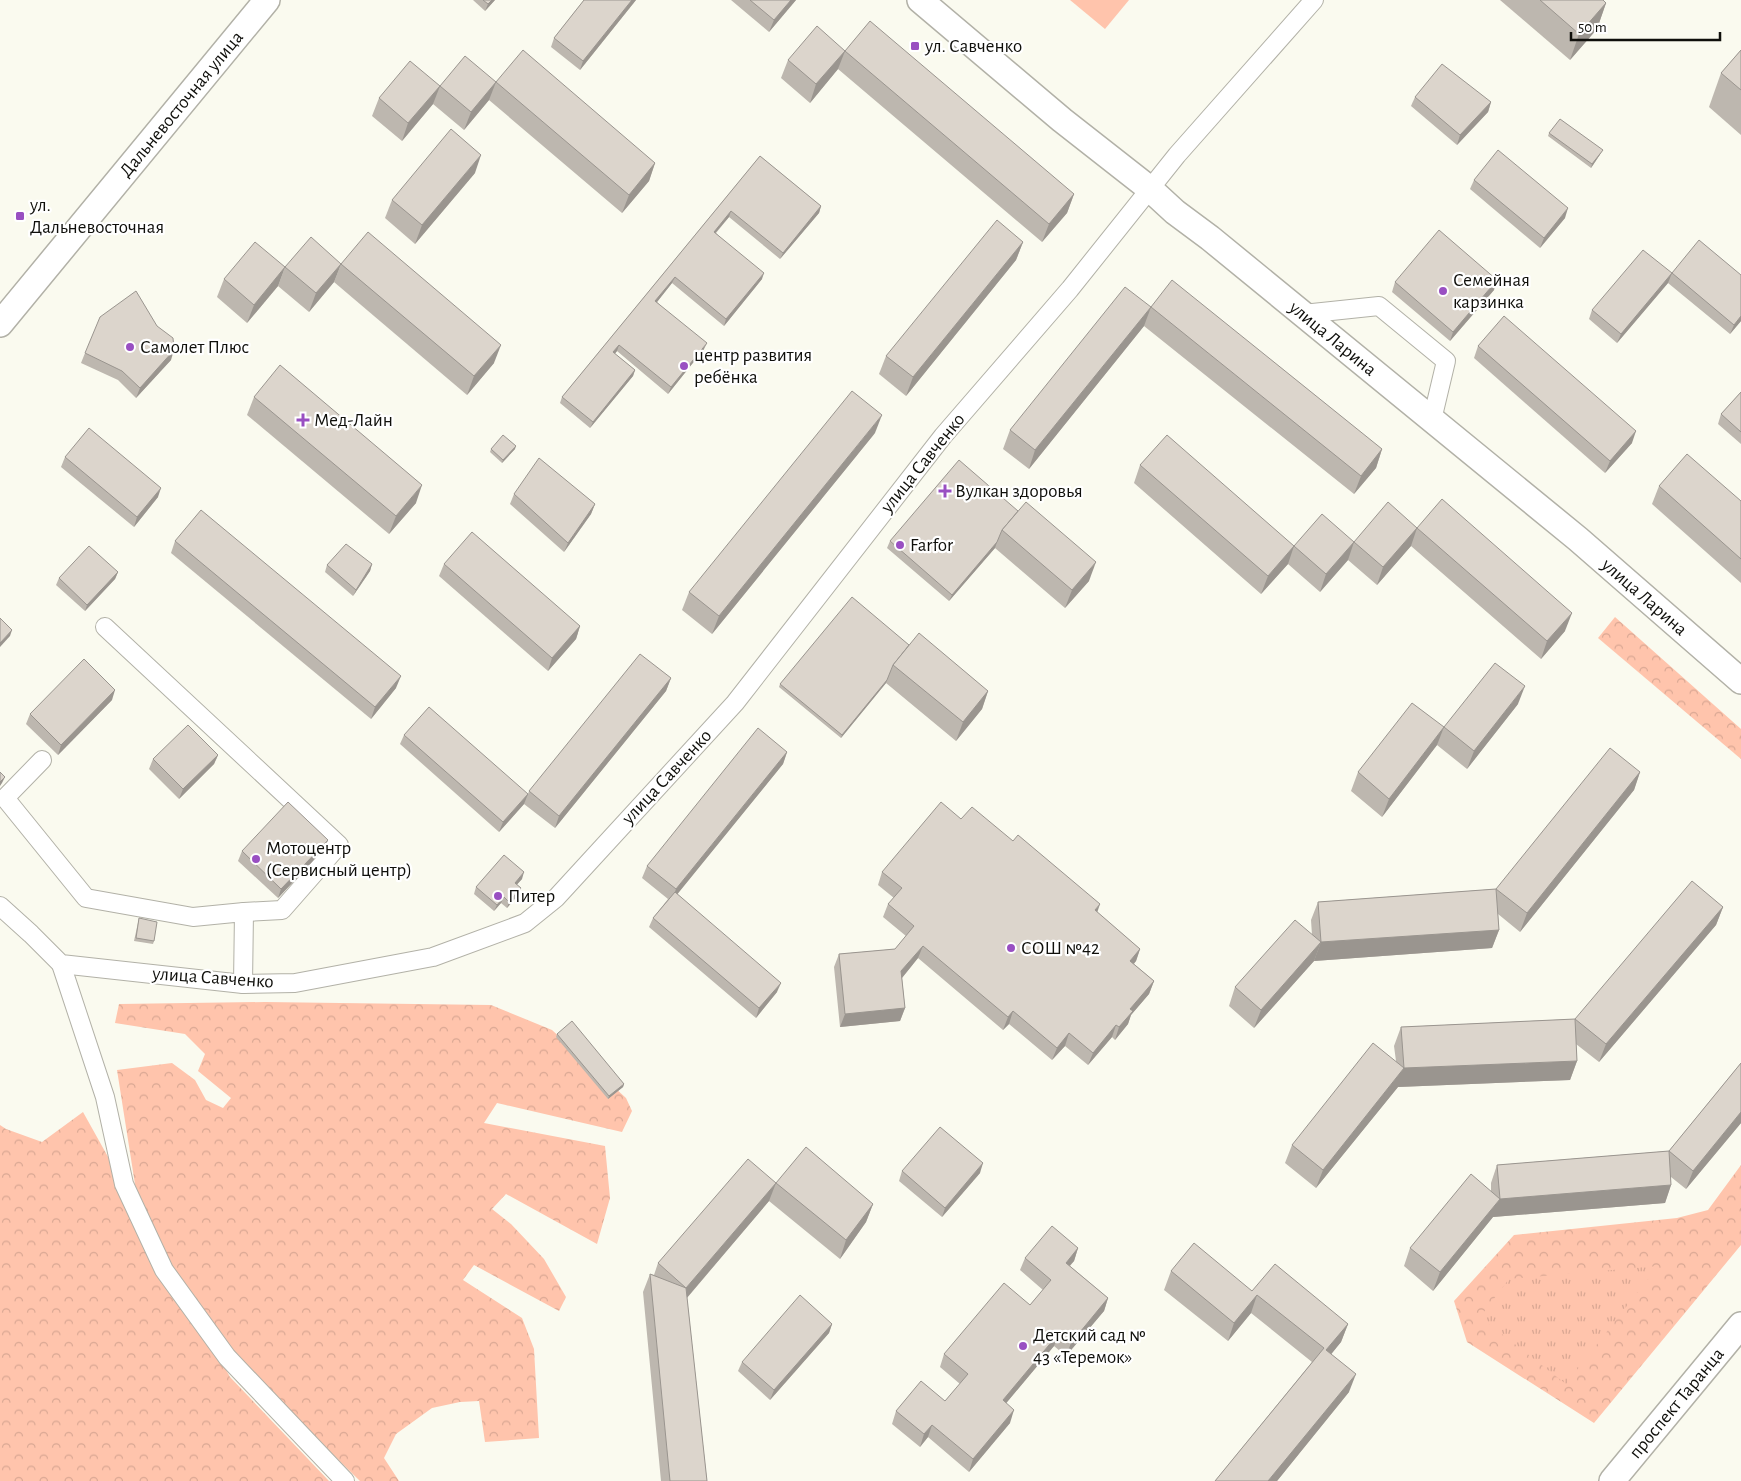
<svg xmlns="http://www.w3.org/2000/svg" width="1741" height="1481" font-family="'Alegreya Sans',sans-serif">
<defs>
<pattern id="forest-crowns" width="20" height="18" patternUnits="userSpaceOnUse" patternTransform="scale(1.25)"><rect width="20" height="18" fill="#ffc4ac"/><path d="M2 6a3 3 0 1 1 6 0M12 15a3 3 0 1 1 6 0" fill="none" stroke="#d9a793"/></pattern>
<pattern id="park-tufts" width="24" height="20" patternUnits="userSpaceOnUse" patternTransform="scale(1.25)"><rect width="24" height="20" fill="#ffc4ac"/><path d="M3 7l-1-3M5 7V3M7 7l1-3M15 17l-1-3M17 17v-4M19 17l1-3" fill="none" stroke="#d9a793"/></pattern>
</defs>
<rect width="100%" height="100%" fill="#fafaef"/>
<g fill="url(#forest-crowns)">
<path d="M1615,617l126,112v30l-143,-121z"/>
<path d="M265,1002l226,3 61,25 74,68 6,13 -10,21 -125,-29 -13,20 121,23 5,52 -13,46 -91,-50 -14,15 19,15 33,35 22,38 -7,14 -85,-46 -11,15 59,38 12,31 5,89 -54,4 -6,-41 -19,1 -28,6 -36,26 -12,24 15,23h-39l-113,-110 -71,-91 54,97 99,104h-329v-356l6,4 36,13 41,-30 82,147 -28,-62 -20,-127 55,-7 23,17 11,20 17,8 8,-10 -33,-27 7,-17 -20,-20 -70,-11 4,-19z"/>
<path d="M1741,1165v80l-147,178 -127,-81 -13,-41 60,-66 163,-17 31,-8z"/>
</g>
<path fill="url(#park-tufts)" d="M1658,1266l-92,118 -86,-67 29,-38z"/>
<path fill="#ffc4ac" d="M1070,0h59l-24,29z"/>
<g fill="none" stroke-linecap="round" stroke-linejoin="round">
<defs>
<g id="street">
<path d="M1303,314l76,-8 67,55 -14,59"/>
<path d="M105,627l234,218 -57,65 -38,2"/>
<path d="M42,760l-37,38 81,100 107,19 51,-5 -1,72"/>
<path d="M0,906l31,28 30,30 182,20 52,-1 138,-26 92,-34 31,-25 179,-195 208,-267 127,-147 107,-134 137,-155"/>
<path d="M61,964l44,133 19,87 40,86 63,87 118,124"/>
</g>
<g id="secondary">
<path id="s1" d="M920,0l142,120 88,69 25,23 35,26 368,301 163,142"/>
<path id="s2" d="M0,324l267,-324"/>
<path id="s3" d="M1612,1481l129,-156"/>
</g>
</defs>
<use href="#street" stroke="#b2b1a7" stroke-width="20"/>
<use href="#secondary" stroke="#b2b1a7" stroke-width="28"/>
<use href="#street" stroke="#fff" stroke-width="18"/>
<use href="#secondary" stroke="#fff" stroke-width="25"/>
</g>
<g fill="#bdb7af">
<path d="M473,0h22l-10,11z"/>
<path d="M584,0h52l-56,70 -29,-23 3,-9z"/>
<path d="M731,0h65l-27,32z"/>
<path d="M1500,0h103l3,3 -9,26 -27,31z"/>
<path d="M1741,50v85l-32,-28 12,-34z"/>
<path d="M845,51l229,143 -7,19 -25,29 -204,-173 -28,34 -29,-25 7,-18z"/>
<path d="M496,82l159,81 -6,18 -27,32 -133,-113 -25,30 -31,-26 -31,37 -30,-25 7,-18 61,-12z"/>
<path d="M1415,97l76,5 -3,10 -31,33 -46,-39z"/>
<path d="M1549,133l52,20 -10,15 -43,-32z"/>
<path d="M760,156l61,50 -2,7 -39,46 -51,-42 -13,16 46,46 -38,47 -52,-43 -15,19 47,47 -36,45 -51,-43 -2,3 20,16 -2,6 -43,52 -30,-25 2,-6z"/>
<path d="M475,173l-60,71 -30,-26 7,-18z"/>
<path d="M1474,180l91,38 -25,30 -70,-59z"/>
<path d="M1023,242l-7,18 -110,136 -27,-22 7,-18z"/>
<path d="M341,264l-7,18 -25,30 -31,-26 7,-19z"/>
<path d="M341,264l153,99 -27,32 -133,-113z"/>
<path d="M285,267l-7,19 -31,37 -30,-26 7,-18z"/>
<path d="M1672,273l69,2v46l-11,13 -62,-51 -51,60 -28,-24 3,-9z"/>
<path d="M1395,282l99,8 -44,51 -58,-49z"/>
<path d="M1151,307l231,142 -6,19 -22,26 -210,-168 -115,143 -26,-20 7,-19z"/>
<path d="M1478,346l154,97 -27,30 -131,-115z"/>
<path d="M85,353l86,7 -35,38 -18,-18 -37,-17z"/>
<path d="M1741,392v52l-23,-20 3,-10z"/>
<path d="M254,397l162,106 -27,31 -142,-119z"/>
<path d="M875,433l-163,201 -30,-24 7,-18z"/>
<path d="M491,449h24l-13,14 -12,-11z"/>
<path d="M65,457l93,40 -24,30 -73,-60z"/>
<path d="M1140,465l154,81 60,-4 63,-14 148,103 -24,28 -130,-113 -34,39 -29,-25 -28,32 -32,-28 -27,30 -127,-111z"/>
<path d="M1659,486l82,15v82l-89,-79z"/>
<path d="M514,494l81,10 -4,10 -27,38 -54,-48z"/>
<path d="M1018,511l71,70 -24,27 -70,-60 -46,53 -62,-53 3,-7z"/>
<path d="M175,541l221,147 -25,31 -200,-166z"/>
<path d="M372,564l-2,7 -17,25 -28,-24 2,-7z"/>
<path d="M444,564l136,62 -4,13 -28,32 -109,-95z"/>
<path d="M118,572l-3,7 -30,32 -29,-26 3,-7z"/>
<path d="M909,645l79,46 -6,18 -26,32 -70,-58 -45,55 -62,-51 1,-3z"/>
<path d="M671,678l-5,13 -111,137 -31,-24 -25,28 -99,-88 4,-9 124,59 1,-3z"/>
<path d="M112,700l-54,55 -32,-31 4,-10z"/>
<path d="M1518,704l-51,65 -30,-24 -55,72 -31,-26 7,-19 86,-45z"/>
<path d="M787,752l-4,12 -106,130 100,98 -21,26 -107,-91 4,-9 15,-19 -26,-21 5,-12z"/>
<path d="M218,755l-4,9 -35,35 -30,-30 4,-10z"/>
<path d="M1640,772l-6,18 -114,142 -22,-18 1,16 -7,18 -178,13 -60,67 -25,-22 6,-19 77,-52 -1,-15 7,-18 178,-13z"/>
<path d="M961,819l136,93 43,37 -4,12 -2,3 20,17 -5,13 -18,21 -3,9 -13,16 -3,-3 -24,28 -23,-19 -13,14 -43,-36 -6,6 -85,-72 -16,20 3,30 -5,13 -60,6 -6,-60 5,-13 56,-5 11,-13 -23,-19 5,-13 6,-6 -16,-13 4,-13z"/>
<path d="M328,840l-4,9 -46,49 -40,-37 4,-10z"/>
<path d="M522,879l-5,5 2,10 -12,14 -6,-5 -7,8 -20,-17 2,-7z"/>
<path d="M1723,907l-7,18 -117,137 -23,-18 1,17 -7,19 -172,7 -82,101 -31,-25 7,-18 104,-84 -2,-15 7,-19 174,-8z"/>
<path d="M139,918l15,23 -1,3 -19,-3z"/>
<path d="M557,1034l67,50 -1,3 -15,12 -52,-62z"/>
<path d="M1741,1063v60l-55,66 -15,-12v8l-6,18 -172,14 -60,74 -29,-25 6,-18 81,-56v-9l6,-18 172,-14z"/>
<path d="M902,1171l78,2 -38,44 -43,-36z"/>
<path d="M776,1183l97,21 -7,18 -26,37 -71,-58 -82,97 20,183h-46l-18,-189 7,-18 4,1 4,-12z"/>
<path d="M1078,1248l-4,13 -4,5 38,32 -4,13 -38,45 -12,-10 -48,57 4,20 -41,49 -41,-35 -8,10 -28,-23 4,-13 49,-10 15,-17 -20,-17 4,-13 86,-49 13,-15 -23,-20 5,-12z"/>
<path d="M1171,1271l81,20 96,33 -7,18 -10,12 18,38 -72,89h-62l97,-119 -61,-49 -23,28 -64,-51z"/>
<path d="M832,1324l-3,9 -59,67 -32,-29 4,-9z"/>
</g>
<g fill="#9a958f">
<path d="M492,0h3l-10,11 3,-7z"/>
<path d="M632,0h4l-56,70 3,-9z"/>
<path d="M791,0h5l-27,32 5,-12z"/>
<path d="M1606,3l-9,26 -27,31 9,-26z"/>
<path d="M845,51l-7,18 -28,34 6,-19z"/>
<path d="M496,82l-7,18 -25,30 7,-18z"/>
<path d="M440,86l-7,18 -31,37 6,-18z"/>
<path d="M1491,102l-3,10 -31,33 3,-10z"/>
<path d="M1603,150l-12,18 1,-4z"/>
<path d="M481,155l-6,18 -60,71 7,-19z"/>
<path d="M655,163l-6,18 -27,32 7,-18z"/>
<path d="M1074,194l-7,19 -25,29 7,-18z"/>
<path d="M821,206l-2,7 -39,46 3,-6z"/>
<path d="M1568,208l-3,10 -25,30 4,-10z"/>
<path d="M731,211l-2,6 -18,21 3,-6z"/>
<path d="M1023,242l-7,18 -110,136 7,-19z"/>
<path d="M341,264l-7,18 -25,30 7,-19z"/>
<path d="M285,267l-7,19 -31,37 7,-18z"/>
<path d="M764,273l-2,6 -38,47 2,-7z"/>
<path d="M1672,273l-4,10 -51,60 4,-9z"/>
<path d="M675,277l-3,6 -19,24 2,-6z"/>
<path d="M1497,280l-3,10 -44,51 3,-9z"/>
<path d="M1151,307l-7,19 -115,143 6,-19z"/>
<path d="M1741,316v5l-11,13 4,-9z"/>
<path d="M707,343l-3,6 -36,45 3,-7z"/>
<path d="M501,345l-7,18 -27,32 7,-19z"/>
<path d="M619,345l-2,6 -7,8 3,-7z"/>
<path d="M174,350l-3,10 -35,38 4,-10z"/>
<path d="M635,370l-2,6 -43,52 3,-6z"/>
<path d="M882,415l-7,18 -163,201 7,-18z"/>
<path d="M1636,431l-4,12 -27,30 5,-12z"/>
<path d="M516,446l-1,3 -13,14 1,-3z"/>
<path d="M1382,449l-6,19 -22,26 7,-18z"/>
<path d="M422,485l-6,18 -27,31 7,-18z"/>
<path d="M161,488l-3,9 -24,30 3,-10z"/>
<path d="M595,504l-4,10 -27,38 4,-9z"/>
<path d="M1417,528l-6,18 -34,39 6,-18z"/>
<path d="M997,542l-2,6 -46,53 3,-6z"/>
<path d="M1354,542l-6,18 -28,32 6,-18z"/>
<path d="M1294,546l-6,18 -27,30 7,-18z"/>
<path d="M1096,562l-7,19 -24,27 7,-18z"/>
<path d="M372,564l-2,7 -17,25 3,-6z"/>
<path d="M118,572l-3,7 -30,32 2,-6z"/>
<path d="M1572,613l-7,18 -24,28 6,-18z"/>
<path d="M580,626l-4,13 -28,32 4,-13z"/>
<path d="M12,630l-2,6 -10,11v-4z"/>
<path d="M401,676l-5,12 -25,31 4,-12z"/>
<path d="M671,678l-5,13 -111,137 4,-12z"/>
<path d="M887,680l-1,3 -45,55 1,-3z"/>
<path d="M1525,686l-7,18 -51,65 7,-18z"/>
<path d="M115,690l-3,10 -54,55 3,-10z"/>
<path d="M988,691l-6,18 -26,32 7,-19z"/>
<path d="M1444,727l-7,18 -55,72 7,-18z"/>
<path d="M787,752l-4,12 -112,138 5,-13z"/>
<path d="M218,755l-4,9 -35,35 4,-10z"/>
<path d="M1640,772l-6,18 -114,142 7,-19z"/>
<path d="M5,777l-3,6 -2,3v-4z"/>
<path d="M528,794l-4,10 -25,28 4,-10z"/>
<path d="M328,840l-4,9 -46,49 3,-9z"/>
<path d="M524,872l-2,7 -9,10 2,-6z"/>
<path d="M521,888l-2,6 -12,14 2,-6z"/>
<path d="M504,897l-3,6 -7,8 3,-6z"/>
<path d="M1100,904l-4,12 -1,-6z"/>
<path d="M1723,907l-7,18 -117,137 7,-18z"/>
<path d="M1499,930l-7,18 -178,13 7,-19z"/>
<path d="M1321,942l-7,19 -60,67 7,-18z"/>
<path d="M923,946l-5,12 -21,26 4,-13z"/>
<path d="M1140,949l-4,12 -11,12 5,-12z"/>
<path d="M1154,981l-5,13 -18,21 -3,9 -13,16 4,-13 11,-18z"/>
<path d="M781,983l-4,9 -21,26 3,-10z"/>
<path d="M905,1008l-5,13 -60,6 5,-13z"/>
<path d="M1013,1011l-4,13 -6,6 5,-13z"/>
<path d="M1116,1025l-4,12 -24,28 5,-12z"/>
<path d="M1069,1033l-4,13 -13,14 5,-12z"/>
<path d="M1577,1061l-7,19 -172,7 -82,101 7,-18 81,-102z"/>
<path d="M624,1084l-1,3 -15,12 1,-3z"/>
<path d="M1741,1112v11l-55,66 7,-18z"/>
<path d="M983,1163l-3,10 -38,44 3,-9z"/>
<path d="M776,1183l-7,18 -90,106 7,-19z"/>
<path d="M1671,1185l-6,18 -172,14 -60,74 7,-19 60,-73z"/>
<path d="M873,1204l-7,18 -26,37 6,-19z"/>
<path d="M1078,1248l-4,13 -13,14 5,-12z"/>
<path d="M1257,1295l-6,18 -23,28 6,-18z"/>
<path d="M1108,1298l-4,13 -38,45 5,-13z"/>
<path d="M832,1324l-3,9 -59,67 4,-10z"/>
<path d="M1348,1324l-7,18 -21,26 6,-18z"/>
<path d="M1059,1333l-5,13 -56,67 5,-13z"/>
<path d="M1356,1374l-7,18 -72,89h-9z"/>
<path d="M1014,1410l-4,13 -41,49 4,-13z"/>
<path d="M932,1425l-4,12 -8,10 4,-13z"/>
</g>
<g fill="#dcd5cc" stroke="#9a958f">
<path d="M483,0h9l-4,4z"/>
<path d="M584,0h48l-49,61 -29,-23z"/>
<path d="M750,0h41l-17,20z"/>
<path d="M1540,0h63l3,3 -27,31z"/>
<path d="M870,21l204,173 -25,30 -204,-173 -29,33 -28,-24 29,-34 28,25z"/>
<path d="M523,50l132,113 -26,32 -133,-113 -25,30 -31,-26 25,-30 31,26z"/>
<path d="M1741,50v40l-20,-17z"/>
<path d="M410,61l30,25 -32,37 -29,-25z"/>
<path d="M1442,64l49,38 -31,33 -45,-38z"/>
<path d="M1560,119l43,31 -11,14 -43,-31z"/>
<path d="M451,129l30,26 -59,70 -30,-25z"/>
<path d="M1498,150l70,58 -24,30 -70,-58z"/>
<path d="M760,156l61,50 -38,47 -52,-42 -17,21 50,41 -38,46 -51,-42 -20,24 52,42 -36,44 -52,-42 -6,7 22,18 -42,52 -31,-25z"/>
<path d="M997,220l26,22 -110,135 -27,-21z"/>
<path d="M1439,230l58,50 -44,52 -58,-50z"/>
<path d="M368,232l133,113 -27,31 -133,-112z"/>
<path d="M311,237l30,27 -25,29 -31,-26z"/>
<path d="M1699,240l42,35v41l-7,9 -62,-52z"/>
<path d="M255,242l30,25 -31,38 -30,-26z"/>
<path d="M1643,250l29,23 -51,61 -29,-24z"/>
<path d="M1172,280l210,169 -21,27 -210,-169z"/>
<path d="M1125,287l26,20 -116,143 -25,-20z"/>
<path d="M136,291l21,35 16,12 1,12 -34,38 -18,-17 -37,-18 15,-36z"/>
<path d="M1504,316l132,115 -26,30 -132,-115z"/>
<path d="M280,365l142,120 -26,31 -142,-119z"/>
<path d="M852,391l30,24 -163,201 -30,-24z"/>
<path d="M1741,392v40l-20,-18z"/>
<path d="M89,428l72,60 -24,29 -72,-60z"/>
<path d="M503,435l13,11 -13,14 -12,-11z"/>
<path d="M1167,435l127,111 28,-32 32,28 34,-40 29,26 -34,39 -29,-25 -28,32 -32,-28 -26,30 -128,-111z"/>
<path d="M1687,454l54,47v58l-82,-73z"/>
<path d="M539,458l56,46 -27,39 -54,-49z"/>
<path d="M959,460l59,51 -16,19 -5,12 -45,53 -62,-54z"/>
<path d="M1442,499l130,114 -25,28 -130,-113z"/>
<path d="M1026,502l70,60 -24,28 -70,-60z"/>
<path d="M201,510l200,166 -26,31 -200,-166z"/>
<path d="M472,532l108,94 -28,32 -108,-94z"/>
<path d="M346,544l26,20 -16,26 -29,-25z"/>
<path d="M89,546l29,26 -31,33 -28,-27z"/>
<path d="M852,597l57,48 -16,20 -6,15 -45,55 -62,-51z"/>
<path d="M0,618l12,12 -12,13z"/>
<path d="M919,633l69,58 -25,31 -70,-57z"/>
<path d="M640,654l31,24 -112,138 -30,-25z"/>
<path d="M84,659l31,31 -54,55 -31,-31z"/>
<path d="M1495,663l30,23 -51,65 -30,-24z"/>
<path d="M1412,703l32,24 -55,72 -31,-27z"/>
<path d="M429,707l99,87 -25,28 -99,-87z"/>
<path d="M188,725l30,30 -35,34 -30,-30z"/>
<path d="M758,728l29,24 -111,137 -29,-23z"/>
<path d="M1610,748l30,24 -113,141 -31,-24z"/>
<path d="M0,772l5,5 -5,5z"/>
<path d="M288,802l40,38 -47,49 -39,-38z"/>
<path d="M941,802l20,17 11,-12 41,34 5,-6 82,69 -5,6 45,39 -10,12 24,20 -24,28 3,2 -14,16 -3,-2 -23,28 -24,-20 -12,15 -44,-37 -5,6 -85,-71 -22,25 4,37 -60,6 -6,-60 56,-5 19,-23 -26,-22 14,-16 -20,-16z"/>
<path d="M504,855l20,17 -9,11 6,5 -12,14 -5,-5 -7,8 -21,-18z"/>
<path d="M1692,881l31,26 -117,137 -31,-25z"/>
<path d="M1496,889l3,41 -178,12 -3,-40z"/>
<path d="M675,892l106,91 -22,25 -106,-90z"/>
<path d="M139,918l18,4 -3,19 -18,-3z"/>
<path d="M1295,920l26,22 -60,68 -26,-23z"/>
<path d="M1575,1019l2,42 -173,7 -81,102 -31,-25 81,-102 31,25 -3,-41z"/>
<path d="M572,1021l52,63 -15,12 -52,-62z"/>
<path d="M1741,1063v49l-48,59 -24,-20z"/>
<path d="M940,1127l43,36 -38,45 -43,-37z"/>
<path d="M806,1147l67,57 -27,36 -70,-57z"/>
<path d="M1669,1151l2,34 -171,14 -3,-34z"/>
<path d="M748,1159l28,24 -90,105 -28,-25z"/>
<path d="M1471,1174l29,25 -60,73 -30,-24z"/>
<path d="M1052,1226l26,22 -12,15 42,35 -37,45 -12,-10 -56,67 11,10 -41,49 -41,-34 -8,9 -28,-23 25,-30 24,20 23,-27 -24,-20 60,-71 26,22 21,-25 -26,-22z"/>
<path d="M1194,1243l58,48 23,-27 73,60 -22,26 30,24 -88,107h-53l109,-133 -67,-53 -23,28 -63,-52z"/>
<path d="M650,1274l36,14 21,193h-37z"/>
<path d="M800,1295l32,29 -58,66 -32,-28z"/>
</g>
<g fill="#994fc2" stroke="#fff" stroke-width="2">
<rect x="910" y="41" width="10" height="10" rx="2.5"/>
<rect x="15" y="211" width="10" height="10" rx="2.5"/>
<circle cx="1443" cy="291" r="5"/>
<circle cx="130" cy="347" r="5"/>
<circle cx="684" cy="366" r="5"/>
<path d="M300.5 412.5h5v5h5v5h-5v5h-5v-5h-5v-5h5z"/>
<path d="M942.5 483.5h5v5h5v5h-5v5h-5v-5h-5v-5h5z"/>
<circle cx="900" cy="545" r="5"/>
<circle cx="256" cy="859" r="5"/>
<circle cx="498" cy="896" r="5"/>
<circle cx="1011" cy="948" r="5"/>
<circle cx="1023" cy="1346" r="5"/>
</g>
<g text-anchor="middle" dominant-baseline="central" stroke-width="4.5" stroke-linejoin="round" paint-order="stroke">
<g font-size="19" fill="#0f0f0b" stroke="#fff" text-anchor="start">
<text x="925" y="46">ул. Савченко</text>
<text x="30" y="205">ул.<tspan x="30" dy="22">Дальневосточная</tspan></text>
<text x="1453" y="280">Семейная<tspan x="1453" dy="22">карзинка</tspan></text>
<text x="140" y="347">Самолет Плюс</text>
<text x="694" y="355">центр развития<tspan x="694" dy="22">ребёнка</tspan></text>
<text x="314" y="420">Мед-Лайн</text>
<text x="955" y="491">Вулкан здоровья</text>
<text x="910" y="545">Farfor</text>
<text x="266" y="848">Мотоцентр<tspan x="266" dy="22">(Сервисный центр)</tspan></text>
<text x="508" y="896">Питер</text>
<text x="1021" y="948">СОШ №42</text>
<text x="1033" y="1335">Детский сад №<tspan x="1033" dy="22">43 «Теремок»</tspan></text>
</g>
<g font-size="19" fill="#0f0f0b" stroke="#fff">
<text stroke="none"><textPath href="#s2" startOffset="285">Дальневосточная улица</textPath></text>
<text stroke="none"><textPath href="#s1" startOffset="534">улица Ларина</textPath></text>
<text transform="translate(923 463) rotate(-51)">улица Савченко</text>
<text stroke="none"><textPath href="#s1" startOffset="939">улица Ларина</textPath></text>
<text transform="translate(667 777) rotate(-47)">улица Савченко</text>
<text transform="translate(213 978) rotate(4)">улица Савченко</text>
<text stroke="none"><textPath href="#s3" startOffset="101">проспект Таранца</textPath></text>
</g>
</g>
<path d="M1571 32v8h149v-8" fill="none" stroke="#0f0f0b" stroke-width="2.5"/>
<text x="1578" y="32" font-size="15" fill="#0f0f0b" stroke="#ffffff" stroke-width="4" paint-order="stroke">50 m</text>
</svg>
